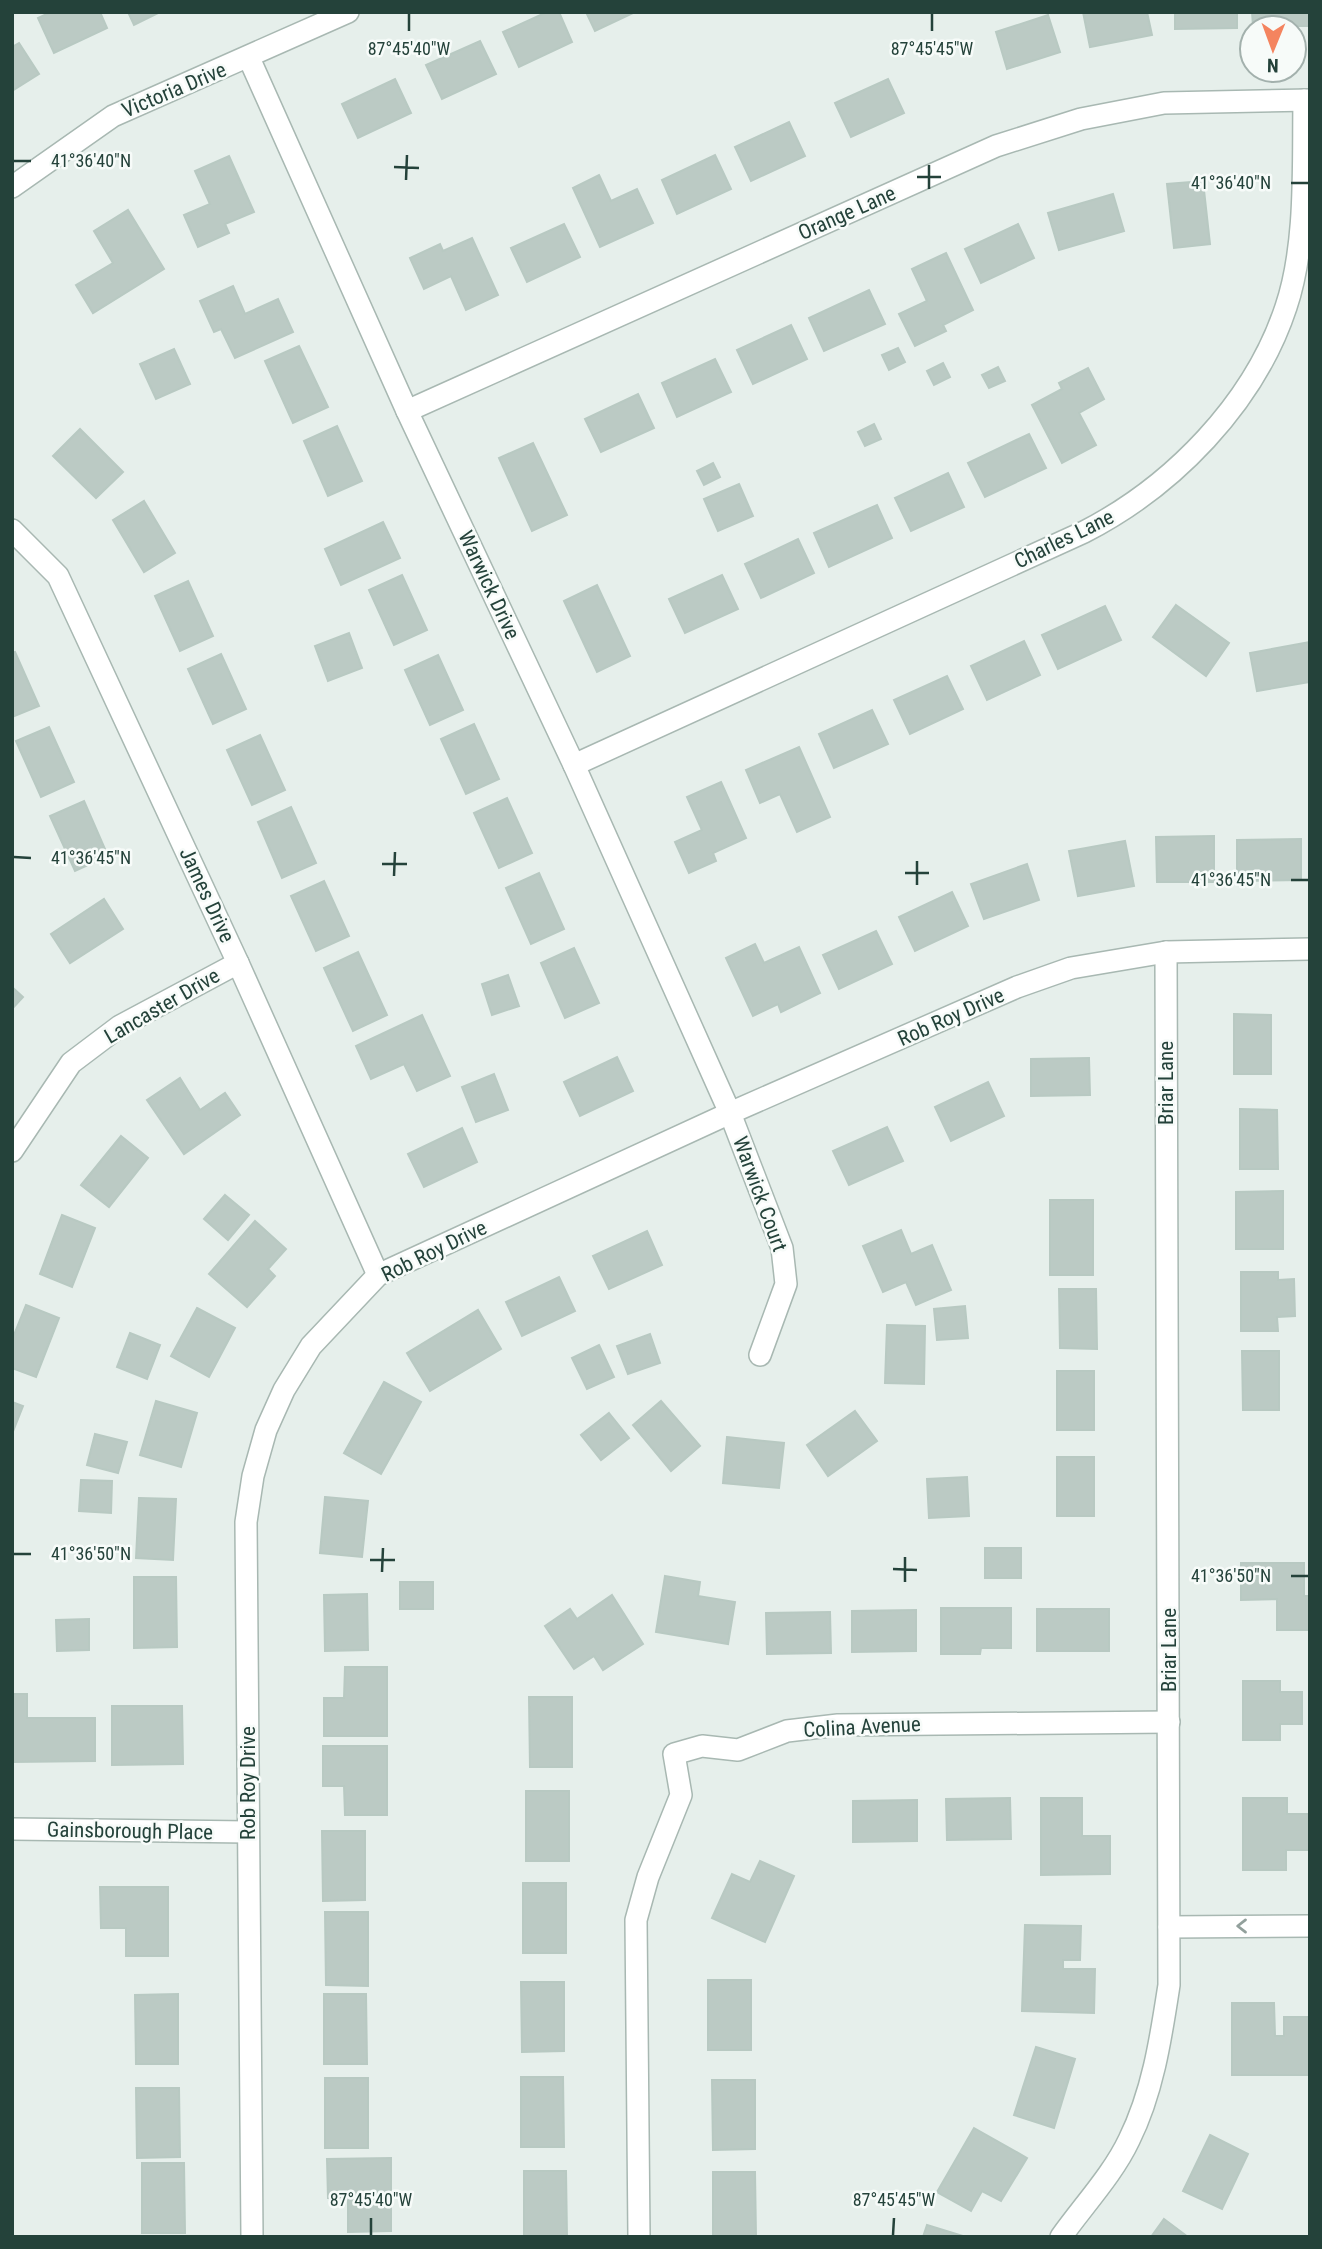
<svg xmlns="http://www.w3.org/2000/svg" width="1322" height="2249" font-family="'Roboto Condensed',sans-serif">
<rect width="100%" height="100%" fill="#e6efeb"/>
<g fill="#bbcac4" stroke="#b8c9c2" stroke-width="2">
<path d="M51,12h49l7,16 -53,25 -16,-35z"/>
<path d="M128,12h32l-26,13z"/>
<path d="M547,12h12l13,30 -53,25 -16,-35z"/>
<path d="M586,12h49l-40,19z"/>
<path d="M1083,12h64l5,23 -62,12z"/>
<path d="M1175,12h62v16l-62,1z"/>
<path d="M1252,12h58v14h-57z"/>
<path d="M1048,15l12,37 -53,17 -11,-37z"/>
<path d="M480,41l16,33 -54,25 -16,-34z"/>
<path d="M19,43l20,31 -27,17v-44z"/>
<path d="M395,79l16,34 -53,25 -16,-34z"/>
<path d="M888,79l16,34 -53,24 -16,-34z"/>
<path d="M789,122l16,34 -54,25 -16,-34z"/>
<path d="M715,155l16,34 -54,25 -15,-34z"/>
<path d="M229,156l25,56 -29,12 4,9 -31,14 -14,-32 26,-11 -15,-33z"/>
<path d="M599,175l12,26 26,-12 16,34 -53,24 -27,-59z"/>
<path d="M1203,181l7,63 -36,4 -7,-64z"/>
<path d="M1113,194l11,37 -65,19 -11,-37z"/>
<path d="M128,210l36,59 -71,44 -17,-28 37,-22 -19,-32z"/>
<path d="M564,224l16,33 -53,25 -16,-34z"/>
<path d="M1018,224l16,34 -53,25 -16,-34z"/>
<path d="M472,238l26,57 -32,15 -15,-34 -27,13 -14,-31 30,-14 3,7z"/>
<path d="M946,253l27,57 -30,15 3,6 -31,15 -16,-32 28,-13 -15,-32z"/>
<path d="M233,286l12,28 33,-15 15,33 -58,26 -14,-29 -7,3 -14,-31z"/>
<path d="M869,290l16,34 -61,27 -15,-33z"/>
<path d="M791,325l16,34 -54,25 -16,-34z"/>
<path d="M299,346l29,61 -35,16 -28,-62z"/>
<path d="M898,348l7,14 -16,8 -7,-15z"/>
<path d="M174,349l16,35 -34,15 -16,-35z"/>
<path d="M715,359l16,33 -54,25 -15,-34z"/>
<path d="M943,363l7,14 -16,8 -7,-14z"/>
<path d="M998,367l7,14 -16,7 -7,-13z"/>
<path d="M1088,368l16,31 -25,14 17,32 -34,18 -30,-58 30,-16 -3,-6z"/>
<path d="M638,394l16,34 -53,24 -16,-33z"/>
<path d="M874,424l7,15 -16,7 -7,-14z"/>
<path d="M337,426l25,55 -34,15 -24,-55z"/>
<path d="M80,429l43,43 -27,26 -43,-42z"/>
<path d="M1029,434l17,34 -61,29 -17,-34z"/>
<path d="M533,443l34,72 -35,16 -33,-73z"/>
<path d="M713,463l7,14 -16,8 -7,-14z"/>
<path d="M948,473l16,34 -53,24 -16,-33z"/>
<path d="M739,484l14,32 -35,15 -14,-32z"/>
<path d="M144,501l31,52 -31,19 -31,-52z"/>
<path d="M877,505l15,33 -63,29 -15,-34z"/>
<path d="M383,522l17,36 -59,27 -16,-36z"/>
<path d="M798,539l16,34 -53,25 -16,-34z"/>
<path d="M402,575l25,55 -33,15 -25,-55z"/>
<path d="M722,575l16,34 -53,24 -16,-34z"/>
<path d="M188,581l25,55 -33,15 -25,-55z"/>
<path d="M597,585l33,71 -33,16 -33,-71z"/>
<path d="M1176,605l53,38 -23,33 -53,-39z"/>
<path d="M1105,606l16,34 -63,29 -16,-34z"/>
<path d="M349,633l13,35 -34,13 -13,-35z"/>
<path d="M1024,641l16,34 -53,25 -16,-34z"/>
<path d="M1310,642v40l-53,9 -7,-38z"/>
<path d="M15,652l24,54 -27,11v-64z"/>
<path d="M221,654l25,55 -33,15 -25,-55z"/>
<path d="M438,655l25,55 -33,15 -25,-55z"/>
<path d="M947,676l16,33 -53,25 -16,-34z"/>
<path d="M872,710l16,34 -54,24 -15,-34z"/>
<path d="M474,724l25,55 -33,15 -25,-55z"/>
<path d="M49,727l25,55 -33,15 -25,-56z"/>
<path d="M260,735l25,55 -33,15 -25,-55z"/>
<path d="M799,747l31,70 -33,15 -17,-38 -20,9 -14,-33z"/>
<path d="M721,782l25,56 -33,15 3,8 -27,12 -14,-31 27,-12 -15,-33z"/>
<path d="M507,798l25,55 -33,15 -25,-55z"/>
<path d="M84,801l24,55 -33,15 -25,-55z"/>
<path d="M291,807l25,56 -34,15 -24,-56z"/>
<path d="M1214,836v46h-57l-1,-45z"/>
<path d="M1301,839v41l-64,1v-41z"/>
<path d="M1125,841l9,45 -56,10 -9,-45z"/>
<path d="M1027,864l12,36 -55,19 -13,-35z"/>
<path d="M539,873l25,56 -33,15 -25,-56z"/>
<path d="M324,881l25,55 -33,15 -25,-55z"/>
<path d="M952,892l16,34 -53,25 -16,-34z"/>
<path d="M104,899l19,30 -53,34 -19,-29z"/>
<path d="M876,931l16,33 -53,25 -16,-34z"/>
<path d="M755,944l9,19 35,-16 21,46 -39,19 -3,-8 -25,12 -27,-58z"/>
<path d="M574,948l25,55 -34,15 -24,-55z"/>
<path d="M358,952l29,63 -34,16 -29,-63z"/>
<path d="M508,975l11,31 -27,9 -10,-31z"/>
<path d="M12,987l11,10 -11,12z"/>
<path d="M1234,1014l37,1v59h-37z"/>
<path d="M422,1015l28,61 -33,15 -13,-27 -33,15 -15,-33z"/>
<path d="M617,1057l16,34 -53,25 -16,-34z"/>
<path d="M1089,1058l1,37 -59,1v-37z"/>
<path d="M494,1074l14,36 -32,12 -14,-35z"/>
<path d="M180,1078l20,32 25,-17 15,22 -56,39 -37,-54z"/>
<path d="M988,1082l16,34 -53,25 -16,-34z"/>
<path d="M1240,1109l37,1 1,59h-38z"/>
<path d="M887,1127l16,34 -54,24 -16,-34z"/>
<path d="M462,1128l15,34 -53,25 -16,-33z"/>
<path d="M121,1136l27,22 -39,49 -28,-22z"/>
<path d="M1283,1191v58h-47v-57z"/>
<path d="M225,1195l24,20 -21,25 -24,-21z"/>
<rect x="1050" y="1200" width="43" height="75"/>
<path d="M62,1215l33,13 -23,59 -32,-13z"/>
<path d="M255,1221l31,28 -18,20 7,7 -28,31 -38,-33z"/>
<path d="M901,1230l10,24 21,-9 19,45 -35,15 -10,-23 -23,10 -20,-46z"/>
<path d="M647,1231l15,34 -53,24 -16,-33z"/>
<path d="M1241,1272h37v8l16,-1 1,37 -18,1 1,14h-37z"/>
<path d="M559,1277l16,34 -53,25 -16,-34z"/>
<path d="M1059,1289h37l1,60 -37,-1z"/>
<path d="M26,1305l33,13 -23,59 -24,-9v-28z"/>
<path d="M965,1306l3,32 -31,2 -3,-31z"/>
<path d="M197,1308l38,20 -26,49 -38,-21z"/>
<path d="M478,1310l23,39 -71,42 -23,-38z"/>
<path d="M887,1325l38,1 -1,58 -39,-1z"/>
<path d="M130,1333l30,12 -13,34 -30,-12z"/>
<path d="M650,1334l10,29 -32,11 -11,-28z"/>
<path d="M599,1345l15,32 -27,12 -15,-31z"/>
<path d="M1242,1351h37v59h-36z"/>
<rect x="1057" y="1371" width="37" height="59"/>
<path d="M384,1382l37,20 -40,72 -37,-21z"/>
<path d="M156,1401l41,12 -16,54 -41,-12z"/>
<path d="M661,1401l39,45 -29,25 -38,-46z"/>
<path d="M12,1402l11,4 -11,28z"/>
<path d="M855,1411l22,30 -49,35 -21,-31z"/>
<path d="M609,1413l20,25 -28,22 -20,-25z"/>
<path d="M95,1434l32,8 -9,31 -31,-8z"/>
<path d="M727,1437l57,6 -5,45 -56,-5z"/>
<rect x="1057" y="1457" width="37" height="59"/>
<path d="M967,1477l2,39 -40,2 -2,-39z"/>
<path d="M81,1480l31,1 -1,32 -32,-2z"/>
<path d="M325,1497l43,4 -6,56 -42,-4z"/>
<path d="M139,1498l37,1 -3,61 -37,-2z"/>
<rect x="985" y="1548" width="36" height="30"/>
<path d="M1241,1563h63v33h6v34h-33v-31l-36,1z"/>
<path d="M665,1576l35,6 -2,14 37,6 -7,42 -72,-12z"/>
<path d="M134,1577h42l1,70 -43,1z"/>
<rect x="400" y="1582" width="33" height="27"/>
<path d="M367,1594l1,56 -43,1 -1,-56z"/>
<path d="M612,1595l31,49 -40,26 -9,-14 -20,13 -29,-43 25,-17 7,10z"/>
<path d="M941,1608h70v40h-30l-1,6h-39z"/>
<rect x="1037" y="1609" width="72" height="42"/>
<path d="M916,1610v41l-64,1v-41z"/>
<path d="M830,1612l1,41 -64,1 -1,-41z"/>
<path d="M89,1619v31l-32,1 -1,-31z"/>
<path d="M345,1667h42v69h-63v-38h20z"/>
<path d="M1243,1681h37v11h22v32h-22v16h-37z"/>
<path d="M12,1694h15v24h68v43l-83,1z"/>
<path d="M529,1697h43v70h-42z"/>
<path d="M112,1706h70l1,58 -71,1z"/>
<path d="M323,1746h64v69h-42l-1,-29h-21z"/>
<rect x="526" y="1791" width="43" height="70"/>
<path d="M1010,1798l1,41 -64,1 -1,-41z"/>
<path d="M1041,1798h41v38h28v38l-69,1z"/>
<path d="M1243,1798h44v16h23v36h-24v20h-43z"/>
<path d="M917,1800v41l-64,1v-41z"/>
<path d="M322,1831h43v69l-42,1z"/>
<path d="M760,1861l34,15 -29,66 -53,-24 20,-44 18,8z"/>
<rect x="523" y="1883" width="43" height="70"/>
<path d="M100,1887h68v69h-42v-28h-25z"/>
<path d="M325,1912h43v74l-42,-1z"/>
<path d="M1025,1925l56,1 -1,34h-17v9h32l-1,44 -72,-2z"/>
<rect x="708" y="1980" width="43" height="70"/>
<path d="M521,1982h43v69l-42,1z"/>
<path d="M178,1994v70h-42l-1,-69z"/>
<path d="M324,1994h42l1,70h-43z"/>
<path d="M1232,2003h42l1,33h9v-19h26v58h-78z"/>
<path d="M1036,2047l39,12 -21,69 -40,-13z"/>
<path d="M521,2077h42l1,70h-43z"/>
<rect x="325" y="2078" width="43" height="70"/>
<path d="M712,2080h43v69l-42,1z"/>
<path d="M136,2088h43l1,69 -43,1z"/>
<path d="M974,2128l53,30 -26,43 -19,-10 -11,20 -34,-19z"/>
<path d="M1210,2135l38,19 -26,55 -39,-18z"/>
<path d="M391,2158v73l-43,1v-35l-20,1 -1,-39z"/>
<path d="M142,2163h42l1,70h-43z"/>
<path d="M524,2171h42l1,66h-43z"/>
<path d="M713,2172h42l1,65h-43z"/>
<path d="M1164,2219l24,18h-37z"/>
<path d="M927,2225l39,12h-43z"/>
</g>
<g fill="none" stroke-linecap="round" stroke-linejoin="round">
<defs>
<g id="minor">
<path d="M249,58l158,353 167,354 156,348 52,135 4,36 -26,71"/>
<path d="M12,187l101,-71 235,-104"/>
<path d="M407,411l589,-265 85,-27 83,-16 146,-3"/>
<path d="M12,530l46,46 180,387 140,312"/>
<path d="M574,765l510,-233c88,-45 170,-128 202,-225 21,-62 17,-142 18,-207"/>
<path d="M12,1151l59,-88 49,-37 118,-63"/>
<path d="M12,1829l236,3"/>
<path d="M1169,1927l141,-1"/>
<path d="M252,2237l-6,-715 7,-46 13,-46 18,-40 27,-44 67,-71 352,-162 287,-126 54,-19 95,-16 144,-3"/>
<path d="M639,2237l-3,-317 12,-43 33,-82 -7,-41 28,-8 36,4 49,-19 51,-6 331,-3"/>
<path d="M1061,2237c22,-31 52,-63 68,-97 24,-48 32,-103 40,-155l-3,-1033"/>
</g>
</defs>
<use href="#minor" stroke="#a8b8b2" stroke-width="24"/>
<use href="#minor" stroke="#fff" stroke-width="21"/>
</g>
<defs><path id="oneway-chevron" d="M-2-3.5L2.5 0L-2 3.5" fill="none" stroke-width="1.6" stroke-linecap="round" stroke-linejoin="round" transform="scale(1.75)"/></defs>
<use stroke="#92a09c" href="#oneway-chevron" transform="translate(1242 1926) rotate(180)"/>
<path fill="none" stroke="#24423a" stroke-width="2.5" d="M409,31v-17M932,31v-17M14,161h17M394,167l25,1M917,177h24M406,180l1,-25M1291,183h17M929,189v-24M14,857l17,1M382,864h25M905,873h24M394,876l1,-24M1291,880h17M917,885v-24M14,1554h17M370,1560h25M893,1569l24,1M382,1572l1,-24M1291,1576h17M905,1582v-25M371,2235v-17M893,2235l1,-17"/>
<g text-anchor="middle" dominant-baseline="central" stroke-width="5" stroke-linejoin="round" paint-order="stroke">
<g font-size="21" fill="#24423a" stroke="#f7fbf9">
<text transform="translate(174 90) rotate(-23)">Victoria Drive</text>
<text transform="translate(847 213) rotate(-24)">Orange Lane</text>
<text transform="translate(1064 539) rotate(-26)">Charles Lane</text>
<text transform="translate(489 585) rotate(65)">Warwick Drive</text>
<text transform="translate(207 895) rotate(65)">James Drive</text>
<text transform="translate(162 1006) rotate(-30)">Lancaster Drive</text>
<text transform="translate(951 1017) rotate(-24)">Rob Roy Drive</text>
<text transform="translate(1166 1083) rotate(-90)">Briar Lane</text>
<text transform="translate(760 1194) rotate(70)">Warwick Court</text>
<text transform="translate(434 1251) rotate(-26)">Rob Roy Drive</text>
<text transform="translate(1169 1650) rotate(-90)">Briar Lane</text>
<text transform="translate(862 1727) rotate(-3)">Colina Avenue</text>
<text transform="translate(248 1783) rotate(-90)">Rob Roy Drive</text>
<text transform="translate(130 1831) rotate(1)">Gainsborough Place</text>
</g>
</g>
<g font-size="18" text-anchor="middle" fill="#24423a" stroke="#f7fbf9" stroke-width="5" stroke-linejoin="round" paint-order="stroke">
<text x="409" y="55">87°45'40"W</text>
<text x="932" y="55">87°45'45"W</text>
<text x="91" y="167">41°36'40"N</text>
<text x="1231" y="189">41°36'40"N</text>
<text x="91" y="864">41°36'45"N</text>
<text x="1231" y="886">41°36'45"N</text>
<text x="91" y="1560">41°36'50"N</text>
<text x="1231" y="1582">41°36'50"N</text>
<text x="371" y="2206">87°45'40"W</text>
<text x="894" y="2206">87°45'45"W</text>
</g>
<rect width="1322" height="2249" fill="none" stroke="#24423a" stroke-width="28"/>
<g transform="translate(1273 49) rotate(181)"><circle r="33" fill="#f7fbf9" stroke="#a3b1ad" stroke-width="2"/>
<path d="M0-5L12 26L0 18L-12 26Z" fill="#f4845f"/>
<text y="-10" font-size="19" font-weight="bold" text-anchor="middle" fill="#24423a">N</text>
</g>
</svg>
